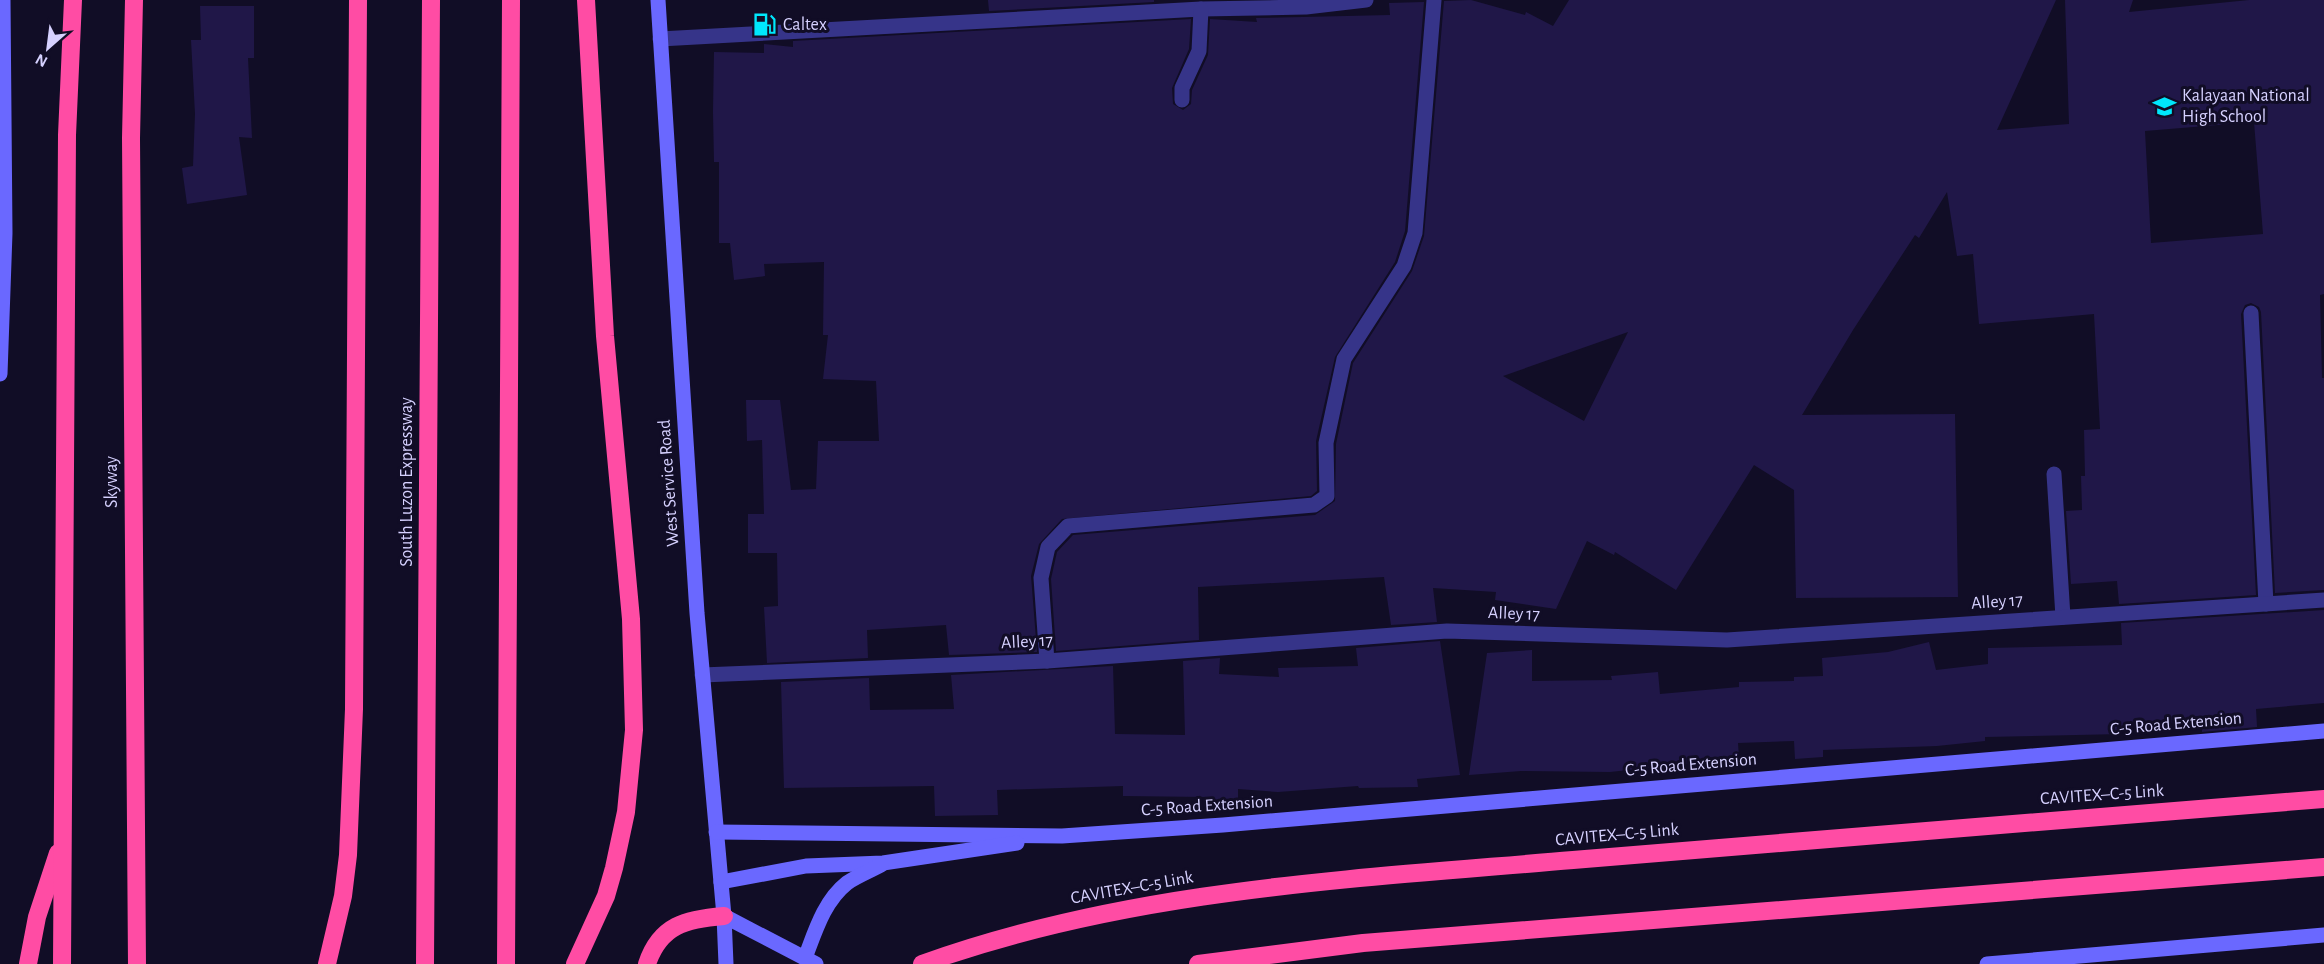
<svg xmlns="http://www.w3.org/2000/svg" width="2324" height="964" font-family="'Alegreya Sans',sans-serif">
<rect width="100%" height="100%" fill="#110d26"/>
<g fill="#201748" fill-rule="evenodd">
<path d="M988,0h166v2l-165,9z"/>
<path d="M1471,0l54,15 1,-3 27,14 16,-26h487l-59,130 72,-6 -4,-124h68l-4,12 120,-12h75v294l-4,1 2,83h2v212l-49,3 -14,-281 -2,-5 -8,-4 -6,2 -4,9 15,281 -137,9 -2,-23 -46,3 -5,-73 16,-1 -1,-34h4l-1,-46 16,-1 -6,-115 -115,10 -6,-70 -16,2 -10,-64 -28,46 -4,-3 -62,95 -51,85 153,-1 3,183 -162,1 -2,-108 -40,-25 -78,125 -61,-38 -1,3 -27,-14 -31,68 -61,-9 1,-8 -63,-4 4,34 -46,3 -7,-48 -186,10 1,53 -143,11 -5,-72 6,-27 16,-17 242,-20 20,-14 1,-57 17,-81 59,-92 12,-35 20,-235zM2254,122l9,112 -112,9 -6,-112zM1628,332l-44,89 -81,-45z"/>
<path d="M1424,2l-19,229 -10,31 -60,95 -19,84 1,50 -6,5 -249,23 -23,25 -8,32 6,76 -88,3 -3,-30 -79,5 1,28 -101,5 -3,-56 14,-1 -1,-53h-29v-39h16l-2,-74 -15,1 -1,-41h34l11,90 25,-1 2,-48h61l-3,-60 -53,-2 5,-44h-5l1,-73 -60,2 1,12 -31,4 -4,-37h-11v-81h-5l-1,-50 1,-60 50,1v-9l29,3v-6l398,-22 -2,30 -17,39 1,16 10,6 8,-6 1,-14 16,-35 2,-36 47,3 -1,-4 134,-3 -1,-12z"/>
<path d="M200,6h54v52h-6l4,80 -13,-1 8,58 -60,9 -5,-36 11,-2 2,-52 -4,-74h10z"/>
<path d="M2324,610v93l-68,6 1,18 -55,5v-11l-82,5 1,8 -136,3v4l-48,5 -114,4v7l-28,2 -1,-18 -56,2 1,15 -129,14 -89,-1 -52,4 18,-122 45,-3v31l80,-1 -1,-4 47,-4 2,22 79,-7v-5l55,-1v-4l29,-1 -1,-18 66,-6 41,-10 7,28 52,-6v-16l134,-3 -1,-22z"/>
<path d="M1440,641l20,134 -43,4 1,8 -59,1 -1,-2 -80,6 -40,-3v10l-32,1v-3l-83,-1v-10l-126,4 1,25 -63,1 -1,-30 -150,2 -3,-106 88,-4 1,32 84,-1 -3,-34 162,-9 2,68 70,1 -2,-74 37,-3 -1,16 60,3 -1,-9 80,-2 -2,-18z"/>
</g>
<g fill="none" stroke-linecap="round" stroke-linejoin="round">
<g stroke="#363489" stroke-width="15">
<path d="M660,39l541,-30 105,-2 60,-7"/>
<path d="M1182,100v-12l17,-37 2,-42"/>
<path d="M2251,313l15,291"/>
<path d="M2054,474l9,143"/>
</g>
<g stroke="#363489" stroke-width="15">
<path d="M1047,661l-6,-83 7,-31 20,-21 246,-21 13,-9 -1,-53 18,-84 60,-93 11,-33 19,-233"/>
<path d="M702,675l345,-14 400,-30 280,9 597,-40"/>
</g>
<g stroke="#6a68ff" stroke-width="15">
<path d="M658,0l39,613 27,303 2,48"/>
<path d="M0,374l5,-141 -2,-233"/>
<path d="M716,832l346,4 161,-11 1101,-94"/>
<path d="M721,882l85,-16 77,-3 134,-20"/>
<path d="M724,916l92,48"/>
<path d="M805,958c10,-26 19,-57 42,-75 10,-7 23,-12 34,-18"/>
<path d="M1987,964l337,-29"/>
</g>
<g stroke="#ff4ca4" stroke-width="18">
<path d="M134,0l-3,138 6,826"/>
<path d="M28,964l9,-47 21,-64"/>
<path d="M62,964l5,-829 6,-135"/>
<path d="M327,964l16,-68 5,-41 6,-146 4,-709"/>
<path d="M425,964l6,-964"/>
<path d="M506,964l5,-964"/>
<path d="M575,964l31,-68 8,-28 12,-56 8,-82 -3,-111 -26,-283 -19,-336"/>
<path d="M647,964c13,-39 39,-45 77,-48"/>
<path d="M922,964c208,-75 432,-85 651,-104 250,-21 501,-41 751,-61"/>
<path d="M1198,964l165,-21 961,-76"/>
</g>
</g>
<defs>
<symbol id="fuel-bare" viewBox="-9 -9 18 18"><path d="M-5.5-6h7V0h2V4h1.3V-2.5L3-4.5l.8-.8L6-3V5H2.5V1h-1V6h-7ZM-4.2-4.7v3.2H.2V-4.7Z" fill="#00e7fc" stroke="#110d26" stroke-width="2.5" paint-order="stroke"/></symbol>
<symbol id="school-bare" viewBox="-9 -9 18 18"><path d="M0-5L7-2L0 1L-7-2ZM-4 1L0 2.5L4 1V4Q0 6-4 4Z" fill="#00e7fc" stroke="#110d26" stroke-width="2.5" paint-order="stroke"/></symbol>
</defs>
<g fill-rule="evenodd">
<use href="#fuel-bare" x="748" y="8" width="33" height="33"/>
<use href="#school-bare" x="2148" y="90" width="33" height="33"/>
</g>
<g text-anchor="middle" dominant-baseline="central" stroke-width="6" stroke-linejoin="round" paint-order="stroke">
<g font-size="18" fill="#d6d1ff" stroke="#110d26" text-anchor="start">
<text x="783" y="25">Caltex</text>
<text x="2182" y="96">Kalayaan National<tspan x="2182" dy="21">High School</tspan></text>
</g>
<g font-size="18" fill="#d6d1ff" stroke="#110d26">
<text transform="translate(112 482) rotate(-90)">Skyway</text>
<text transform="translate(407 482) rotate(-90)">South Luzon Expressway</text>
<text transform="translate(669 483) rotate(-94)">West Service Road</text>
<text transform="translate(1997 602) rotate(-4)">Alley 17</text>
<text transform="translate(1514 614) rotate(2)">Alley 17</text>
<text transform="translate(1027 642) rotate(-3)">Alley 17</text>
<text transform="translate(2176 724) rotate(-5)">C-5 Road Extension</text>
<text transform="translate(1691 765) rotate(-5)">C-5 Road Extension</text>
<text transform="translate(2102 795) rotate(-4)">CAVITEX–C-5 Link</text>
<text transform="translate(1207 806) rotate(-4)">C-5 Road Extension</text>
<text transform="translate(1617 835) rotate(-5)">CAVITEX–C-5 Link</text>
<text transform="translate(1132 888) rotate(-10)">CAVITEX–C-5 Link</text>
</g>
</g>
<g transform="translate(48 48) rotate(208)" stroke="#110d26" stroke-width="4.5" paint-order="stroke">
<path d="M0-4.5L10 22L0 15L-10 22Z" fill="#d6d1ff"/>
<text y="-9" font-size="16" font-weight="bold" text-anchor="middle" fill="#d6d1ff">N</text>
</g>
</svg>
